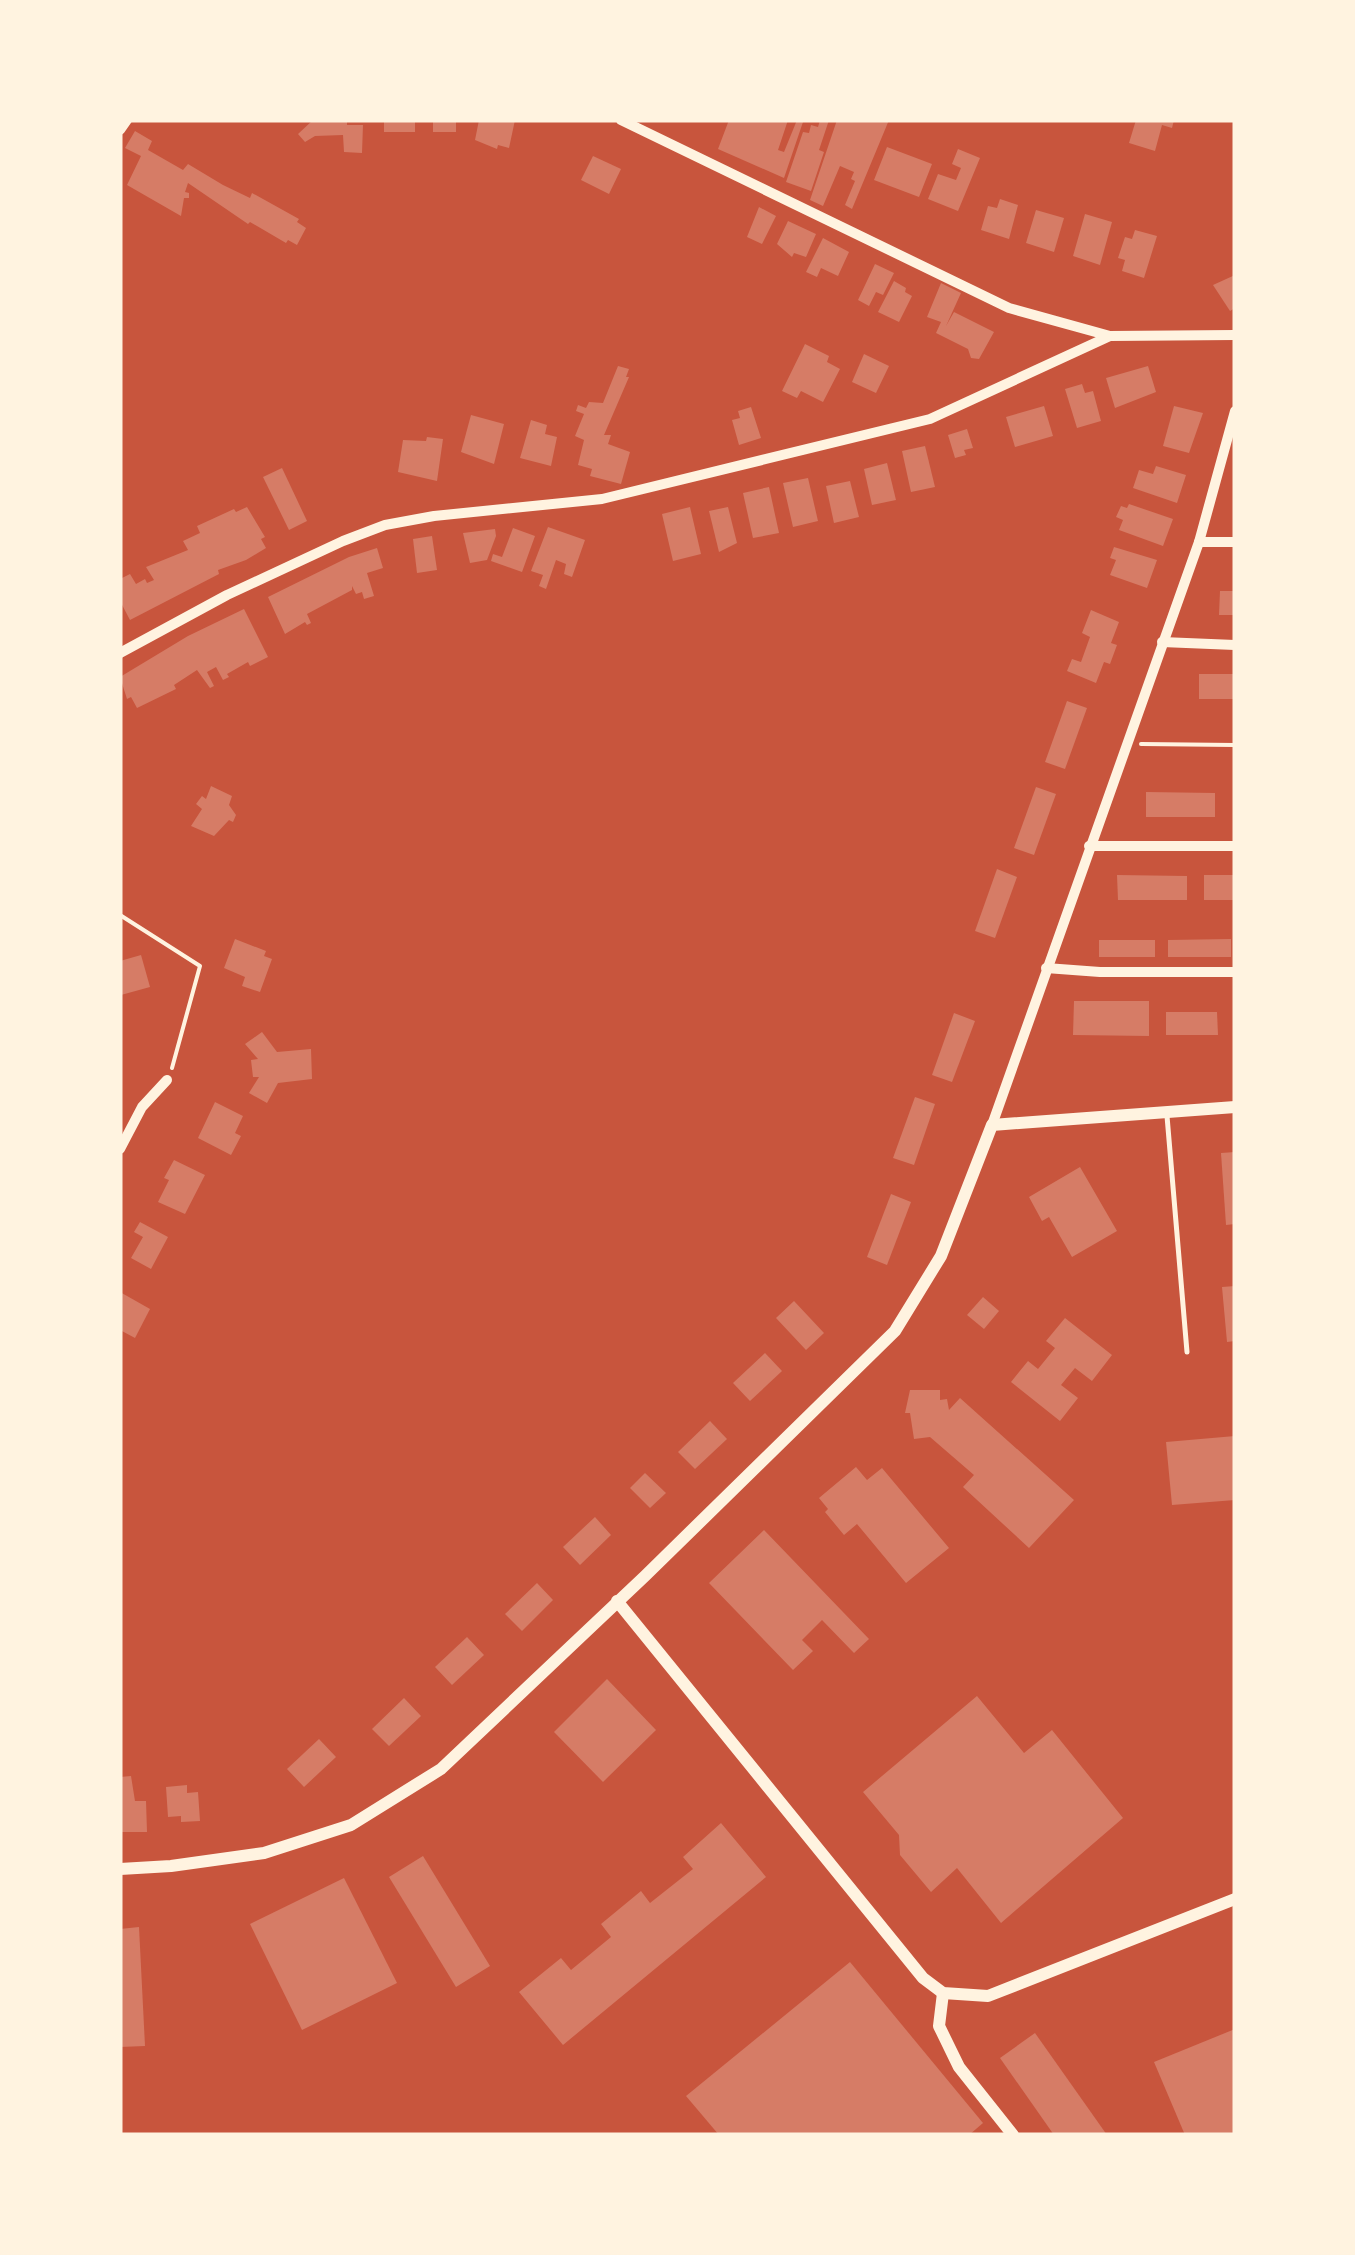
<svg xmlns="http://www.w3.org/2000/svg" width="1355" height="2255" font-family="'Titillium Web',sans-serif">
<rect width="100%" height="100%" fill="#c8553d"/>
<g fill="#d67c66">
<path d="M313,120h34v5h16l-1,28 -18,-1 -1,-17 -28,1 -10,6 -7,-8z"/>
<rect x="384" y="120" width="31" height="12"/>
<rect x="433" y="120" width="23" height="12"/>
<path d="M479,120h36l-6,28 -11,-3 -1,4 -22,-9z"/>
<path d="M729,120h59l-10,30 6,2 13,-32 6,2 -19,56 -66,-29z"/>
<path d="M820,120h9l-10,30 5,2 -13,39 -25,-9 17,-50 6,1 2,-8 7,2z"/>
<path d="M837,120h52l-37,89 -7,-4 10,-24 -4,-2 3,-7 -14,-6 -17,40 -13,-6z"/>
<path d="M1136,120h38l-2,8 -10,-3 -7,26 -26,-8z"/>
<path d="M135,131l17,10 -4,9 35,20 5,-6 35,21 27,13 2,-5 47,26 -2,3 9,6 -9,17 -9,-5 -2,3 -36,-21 -2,2 -60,-41 -3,9 4,1v5h-5l-3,18 -54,-31 14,-29 -16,-8z"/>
<path d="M887,147l45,17 -13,33 -45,-17z"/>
<path d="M958,149l22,9 -22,53 -30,-12 10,-25 18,6 5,-12 -9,-4z"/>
<path d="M593,156l28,13 -12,25 -28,-14z"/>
<path d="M1000,199l18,6 -9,34 -28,-9 7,-24 9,2z"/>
<path d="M759,207l17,9 -14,28 -15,-7z"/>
<path d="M1036,210l28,8 -10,34 -28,-9z"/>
<path d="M1085,214l27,8 -12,43 -27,-9z"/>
<path d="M788,221l28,13 -10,23 -12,-4 -2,4 -15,-13z"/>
<path d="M1135,230l22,6 -13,42 -22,-7 3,-11 -7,-2 7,-21 7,2z"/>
<path d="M823,238l26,14 -11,24 -17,-8 -4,9 -11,-5z"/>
<path d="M875,264l19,9 -11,22 -7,-3 -7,14 -11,-6z"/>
<path d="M1235,275v33l-5,3 -17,-26z"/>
<path d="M894,281l12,7 -1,4 7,4 -13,26 -21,-10z"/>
<path d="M941,283l20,10 -15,33 8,-14 40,20 -15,27 -8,-1 -3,-9 -32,-16 5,-11 -14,-5z"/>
<path d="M805,344l24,12 -2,6 13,7 -17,33 -22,-11 -4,7 -15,-7z"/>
<path d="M864,354l25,12 -13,27 -24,-11z"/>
<path d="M618,366l11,3 -3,8h3l-25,58h7l-3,9 22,8 -9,32 -31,-8 2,-7 -14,-4 6,-25 -9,-4 9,-22 -8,-3 2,-6 8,3 3,-6 14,1z"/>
<path d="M1148,366l8,26 -41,16 -9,-30z"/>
<path d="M1082,384l3,9 8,-2 8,30 -24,7 -12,-39z"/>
<path d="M1044,406l9,30 -38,11 -9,-30z"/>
<path d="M1174,406l29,7 -14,40 -26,-7z"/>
<path d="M751,407l10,31 -22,7 -7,-25 8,-2 -2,-7z"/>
<path d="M471,415l33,9 -10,40 -33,-12z"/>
<path d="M531,420l16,5 -2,9 12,3 -6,29 -31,-8z"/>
<path d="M967,429l6,19 -9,2 2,5 -11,3 -7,-23z"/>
<path d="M427,437l16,2 -6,42 -39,-9 5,-32 23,1z"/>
<path d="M925,446l10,41 -24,5 -9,-41z"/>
<path d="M887,463l9,37 -24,5 -8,-36z"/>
<path d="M1156,466l30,9 -9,28 -44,-15 6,-18 14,4z"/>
<path d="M282,468l25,53 -18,9 -26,-53z"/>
<path d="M808,478l10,43 -25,6 -10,-44z"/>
<path d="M850,481l9,36 -25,6 -8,-37z"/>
<path d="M769,487l10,46 -26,5 -10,-45z"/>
<path d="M1129,504l44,15 -10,27 -44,-16 4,-10 -7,-3 5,-11 6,2z"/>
<path d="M247,507l18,30 -4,2 5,9 -20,12 -28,10 1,4 -89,46 -10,-19v-22l10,-5 6,10 9,-5 2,4 7,-3 -8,-13 42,-17 -5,-9 17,-8 -3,-7 37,-17 2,3z"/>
<path d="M690,507l11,47 -28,7 -11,-47z"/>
<path d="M728,507l9,36 -18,9 -10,-41z"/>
<path d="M548,527l37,13 -13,37 -8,-3 2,-10 -10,-4 -10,29 -7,-3 4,-11 -12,-4z"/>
<path d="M513,528l22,8 -13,36 -31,-11 2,-7 9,3z"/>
<path d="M495,529l1,7 -9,24 -17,3 -7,-30z"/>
<path d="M432,536l5,34 -20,3 -4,-34z"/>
<path d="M1114,547l43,13 -10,28 -37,-13 6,-15 -6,-2z"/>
<path d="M377,548l6,20 -16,5 7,23 -10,3 -2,-7 -6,2 -4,-8v4l-45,24 4,9 -4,2 -2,-3 -20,12 -17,-37 81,-40z"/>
<path d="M1220,591h15v24h-16z"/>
<path d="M244,609l24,48 -18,9 -2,-4 -21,12 2,3 -6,3 -7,-13 -9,5 7,14 -4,2 -13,-18 -23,15 2,4 -39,19 -6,-11 -4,2 -7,-22 68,-41z"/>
<path d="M1091,610l28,12 -8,21 6,2 -7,19 -6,-2 -8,21 -29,-12 5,-12 9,3 9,-25 -8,-4z"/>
<rect x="1199" y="674" width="36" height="25"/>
<path d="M1067,701l20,7 -22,61 -20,-7z"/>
<path d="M211,786l21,10 -3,9 7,10 -3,7 -4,-2 -15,16 -23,-10 11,-17 -6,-5 6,-8 4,3z"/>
<path d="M1036,787l20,7 -22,61 -20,-7z"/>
<path d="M1146,792l69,1v24h-69z"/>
<path d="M997,869l20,8 -22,61 -20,-7z"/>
<path d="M1117,875l70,1v24h-69z"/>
<rect x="1204" y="875" width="31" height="25"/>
<path d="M235,939l31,12 -2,5 8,3 -12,33 -18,-6 3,-9 -21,-9z"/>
<path d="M1231,939v18h-63v-17z"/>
<rect x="1099" y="940" width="56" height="17"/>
<path d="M141,955l9,32 -29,8 -1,-34z"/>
<path d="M1074,1001h75v35l-76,-1z"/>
<path d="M1166,1012h51l1,23h-52z"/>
<path d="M954,1013l21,8 -23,61 -20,-7z"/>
<path d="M262,1032l15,20 34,-3 1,30 -34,4 -11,20 -18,-10 10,-16h-6l-2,-17 7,-1 -13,-15z"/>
<path d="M915,1097l20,7 -21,61 -21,-7z"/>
<path d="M215,1102l28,14 -8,17 6,3 -10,19 -33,-17z"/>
<path d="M1235,1152v72l-9,1 -5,-72z"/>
<path d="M174,1160l31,15 -20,39 -27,-12 11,-22 -5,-2z"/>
<path d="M1080,1167l37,64 -45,26 -23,-40 -7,4 -13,-24z"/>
<path d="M891,1194l20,8 -24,63 -20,-8z"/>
<path d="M140,1222l28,15 -17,32 -20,-11 12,-21 -9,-5z"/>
<path d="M1235,1286v55l-8,1 -5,-55z"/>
<path d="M120,1292l30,17 -15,29 -15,-8z"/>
<path d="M983,1297l16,14 -15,18 -17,-14z"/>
<path d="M794,1301l30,32 -18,17 -30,-32z"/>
<path d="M1065,1318l47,37 -20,26 -17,-13 -14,17 17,13 -18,23 -49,-39 17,-21 10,8 17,-21 -9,-7z"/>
<path d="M765,1353l17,18 -32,30 -17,-18z"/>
<path d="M910,1390h30v10l7,-1 2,11 11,-12 114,102 -45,48 -66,-61 11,-12 -44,-38 -16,2 -4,-26h-5z"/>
<path d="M710,1421l17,18 -32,30 -17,-17z"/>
<path d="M1235,1436v64l-63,5 -6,-63z"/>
<path d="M856,1467l11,13 15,-12 67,80 -43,35 -49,-59 -13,11 -19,-23 3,-3 -9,-11z"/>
<path d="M645,1473l21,20 -16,15 -20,-20z"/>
<path d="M595,1517l16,18 -31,30 -17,-18z"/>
<path d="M764,1530l105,109 -15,14 -32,-33 -20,20 11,11 -20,19 -84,-87z"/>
<path d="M537,1583l16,17 -31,31 -17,-17z"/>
<path d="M467,1637l17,18 -32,30 -17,-18z"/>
<path d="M607,1679l49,51 -53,52 -49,-50z"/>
<path d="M977,1696l47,57 28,-23 71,88 -122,105 -44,-55 -26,24 -31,-37 -1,-20 -36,-43z"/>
<path d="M404,1698l17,18 -32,30 -17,-17z"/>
<path d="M319,1739l17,18 -32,30 -17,-18z"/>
<path d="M131,1776l4,25h11l1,31h-27v-55z"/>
<path d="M187,1785v8l11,-1 2,29 -19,1v-6l-13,1 -2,-30z"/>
<path d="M721,1823l45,54 -203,168 -44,-53 42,-34 10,12 40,-33 -10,-13 40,-33 9,12 43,-34 -10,-12z"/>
<path d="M423,1856l67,110 -34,21 -67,-110z"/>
<path d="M344,1878l53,105 -95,47 -52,-106z"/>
<path d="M139,1927l6,119 -25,1v-118z"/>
<path d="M850,1962l133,161 -14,12h-250l-33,-39z"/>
<path d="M1235,2029v106h-50l-31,-73z"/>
<path d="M1035,2033l72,102h-53l-54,-77z"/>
</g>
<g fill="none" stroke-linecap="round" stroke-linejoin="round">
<g stroke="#fff3e0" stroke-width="4">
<path d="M1141,744l94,1"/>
<path d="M120,915l80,51 -28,102"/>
</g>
<path stroke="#fff3e0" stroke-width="5" d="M1167,1116l20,236"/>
<g stroke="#fff3e0" stroke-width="10">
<path d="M621,120l388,188 101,28 125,-1"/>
<path d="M120,130l7,-10"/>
<path d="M1199,542h36"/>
<path d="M1162,642l73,3"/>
<path d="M120,653l107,-58 116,-54 42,-16 49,-9 168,-17 328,-80 180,-83"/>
<path d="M1089,846h146"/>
<path d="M1046,968l54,4h135"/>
<path d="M992,1125l207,-583 36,-131"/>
<path d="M120,1149l22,-42 25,-27"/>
</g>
<g stroke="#fff3e0" stroke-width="12">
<path d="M617,1601l306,377 20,15 45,3 247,-97"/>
<path d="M120,1869l51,-3 93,-13 87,-28 90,-56 204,-193 250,-245 46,-75 51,-131 243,-18"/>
<path d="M943,1993l-4,33 20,41 54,68"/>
</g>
</g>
<rect width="1355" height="2255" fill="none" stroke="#fff3e0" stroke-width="245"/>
</svg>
